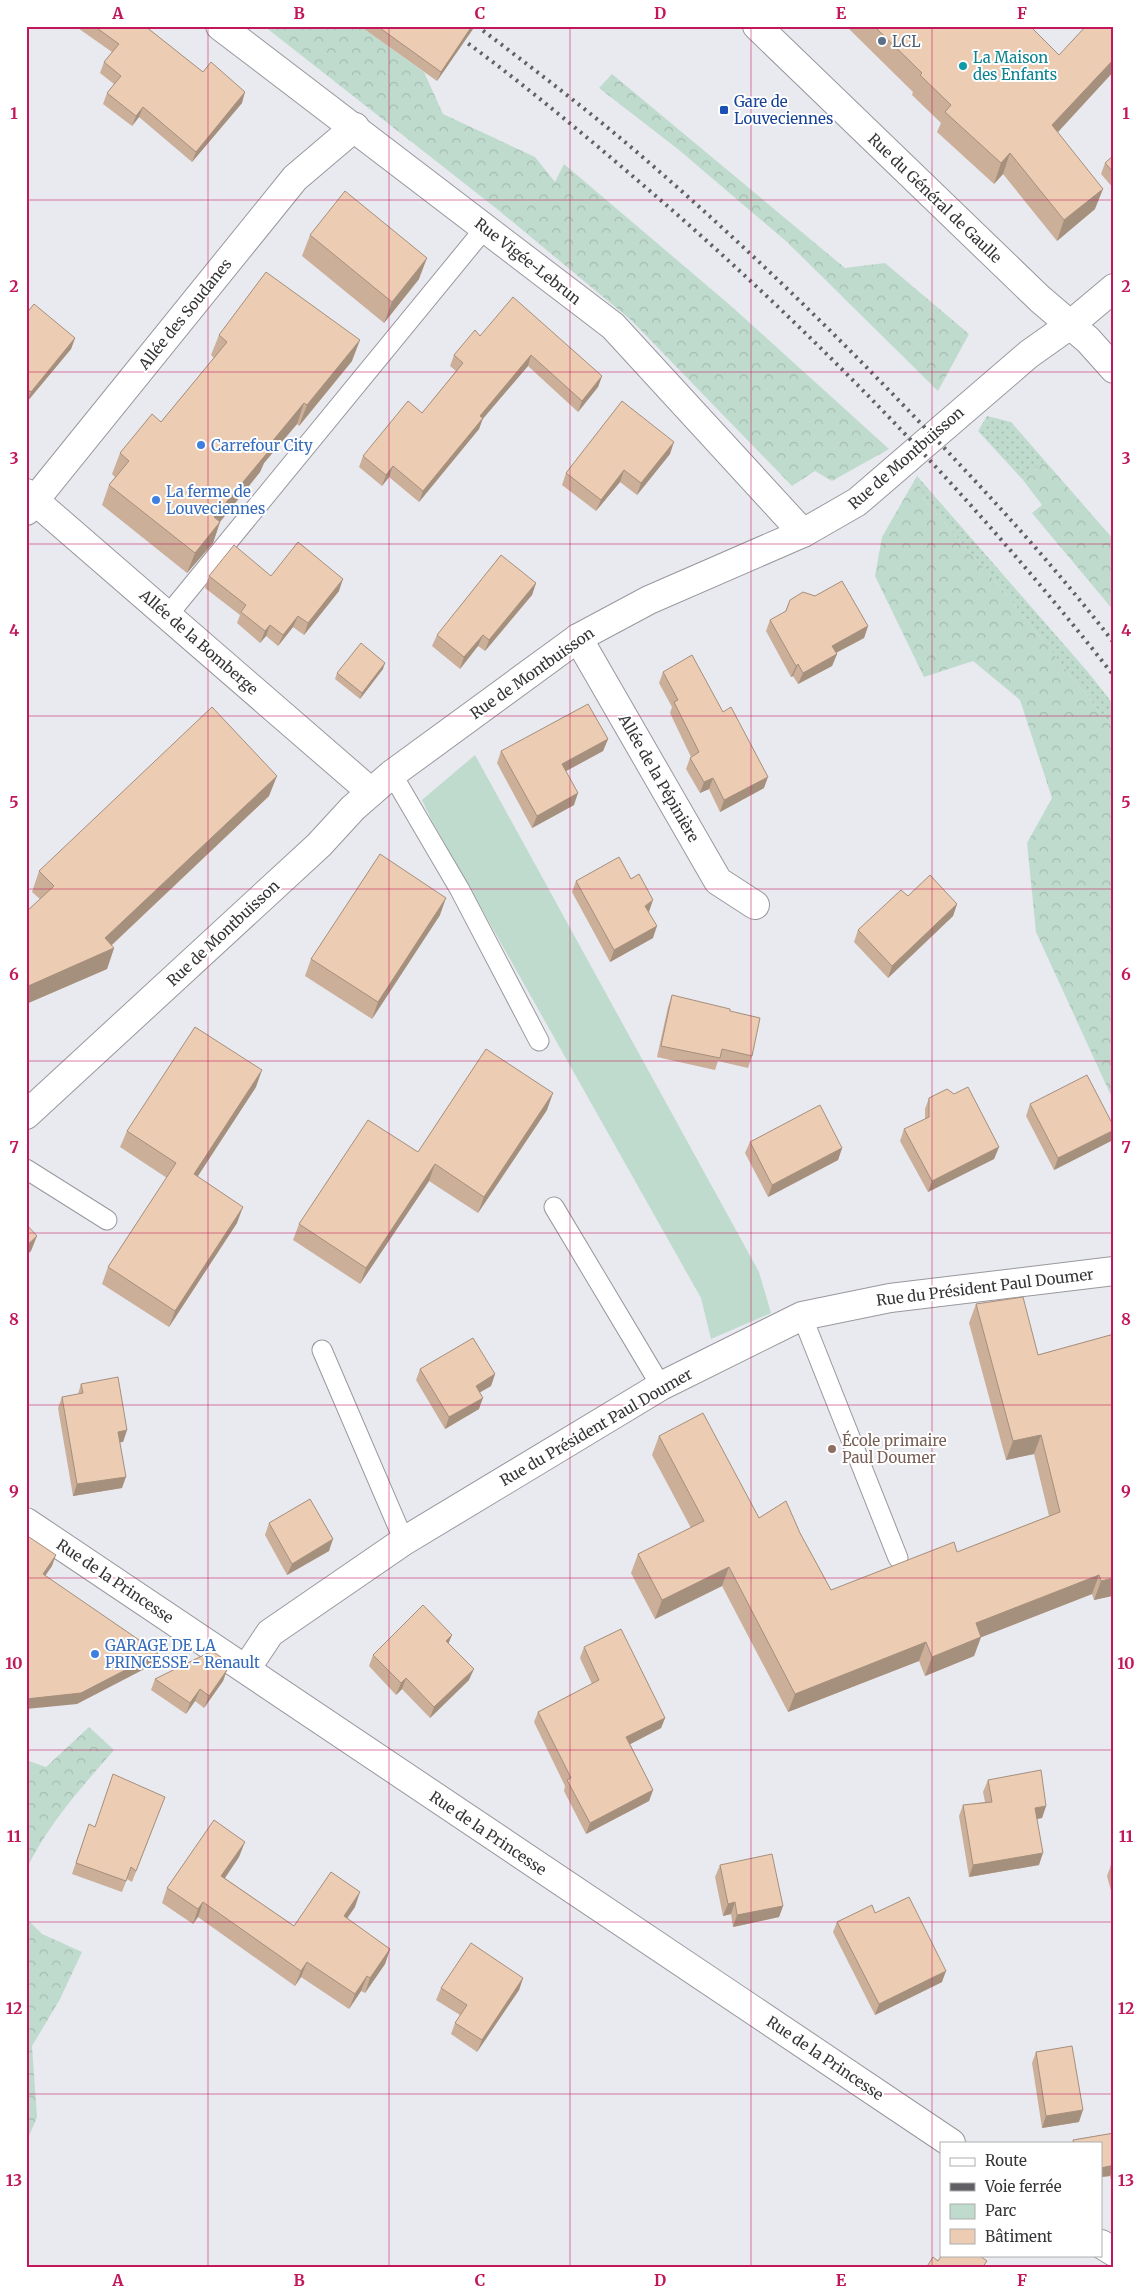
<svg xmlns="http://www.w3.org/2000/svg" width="1140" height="2294" font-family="Merriweather,serif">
<defs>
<pattern id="grass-dots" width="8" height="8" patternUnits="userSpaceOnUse" patternTransform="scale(1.25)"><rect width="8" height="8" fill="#bfdbcd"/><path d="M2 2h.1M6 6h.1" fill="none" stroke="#a5bdb1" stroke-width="1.8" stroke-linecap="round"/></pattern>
<pattern id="forest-crowns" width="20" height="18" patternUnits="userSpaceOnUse" patternTransform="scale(1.25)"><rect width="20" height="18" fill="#bfdbcd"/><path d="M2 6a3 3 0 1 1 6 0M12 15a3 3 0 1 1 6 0" fill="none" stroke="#a5bdb1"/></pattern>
</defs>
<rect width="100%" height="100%" fill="#e9e9f0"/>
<g fill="url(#grass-dots)">
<path d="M987,416l24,6 34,39 -22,19 -45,-49z"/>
<path d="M917,476l170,195 27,34v25l-109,-137 -81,-94z"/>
</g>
<g fill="url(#forest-crowns)">
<path d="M264,26h96l64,46 19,42 92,43 20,25 9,-18 167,142 158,143 -57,32 -17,-10 -23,15 -161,-166 -134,-111z"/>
<path d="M612,74l233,194 40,-5 84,71 -31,57 -151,-149 -108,-92 -80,-62z"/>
<path d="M1045,461l69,79v71l-82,-98 10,-8 -19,-25z"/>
<path d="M917,476l7,23 81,94 109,137v372l-78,-170 -9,-89 25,-45 -32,-98 -47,-39 -49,16 -49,-101 7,-39z"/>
<path d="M89,1727l25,23c-33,38 -66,74 -88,120v-110l20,7z"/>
<path d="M26,1918l16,16 40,18 -22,47 -28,47 5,71 -11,26z"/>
</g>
<path fill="#bfdbcd" d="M475,755l284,517 12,41 -60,26 -10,-41 -270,-479 -9,-19z"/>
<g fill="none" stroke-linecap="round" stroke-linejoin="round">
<defs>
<g id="service">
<path d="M168,615l317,-387"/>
<path d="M392,774l68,116 79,151"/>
<path d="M26,1169l81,51"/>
<path d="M554,1207l107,179"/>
<path d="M802,1316l96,242"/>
<path d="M322,1350l82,191"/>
</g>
<g id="minor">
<path d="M220,26l393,300 190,207"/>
<path d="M757,26l283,273 48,41 26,29"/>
<path d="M26,493l345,299"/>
<path d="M26,511l269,-333 60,-51"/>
<path d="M578,638l140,243 37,24"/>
<path d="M26,1115l293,-270 34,-37 39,-34 186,-136 71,-38 154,-67 54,-31 172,-148 41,-29 44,-37"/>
<path d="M246,1669l24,-36 134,-92 257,-155 141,-70 88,-18 224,-27"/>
</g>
<g id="tertiary">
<path d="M26,1522l925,621"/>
<path d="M1101,2244l13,8"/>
</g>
</defs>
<use href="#service" stroke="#98989e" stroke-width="21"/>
<use href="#minor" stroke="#98989e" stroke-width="30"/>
<use href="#tertiary" stroke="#98989e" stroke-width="30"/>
<use href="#service" stroke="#fff" stroke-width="19"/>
<use href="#minor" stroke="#fff" stroke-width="28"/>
<use href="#tertiary" stroke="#fff" stroke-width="28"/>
<g stroke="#616165" stroke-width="4" stroke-dasharray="2.5 5" stroke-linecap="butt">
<path d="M444,26c76,54 149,116 220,177 165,144 315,301 450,473"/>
<path d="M477,26c50,38 100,76 148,116 99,84 192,173 282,267 72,75 143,151 207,234"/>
</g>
</g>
<g fill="#cbaf99">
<path d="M75,26h70l97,77 -50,59 -53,-45 -7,9 -29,-22 4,-11 7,-9 -14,-11 4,-11 8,-10z"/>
<path d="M360,26h115l-38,55z"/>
<path d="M846,26h184l29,29 55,-29v45l-56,61 37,77 -38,32 -54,-67 -9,10 -57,-52 4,-9 -29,-28 1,-3z"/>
<path d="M1114,155v34l-13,-15 4,-11z"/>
<path d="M310,235l109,44 -35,44 -82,-67z"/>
<path d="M26,314l49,24 -4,11 -45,54z"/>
<path d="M219,335l133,26 -53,65 -2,-2 -33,39 -4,9 -40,50 -7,21 -26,30 -85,-68 7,-20 6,-8 -3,-3 8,-21 41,-31 53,-64 -3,-3z"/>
<path d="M480,336l122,40 -4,11 -20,25 -50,-46 -45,52 -4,11 -60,73 -30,-25 -7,9 -23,-19 4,-11 59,-43 34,-42 -6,-5 4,-11z"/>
<path d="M670,454l-33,41 -17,-13 -24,29 -34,-26 4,-12z"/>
<path d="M209,576h62l68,15 -35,44 -11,-8 -15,19 -12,-10 -6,7 -23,-20 3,-8 -35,-27z"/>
<path d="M536,583l-4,12 -47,56 -7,-5 -18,23 -28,-23 5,-11z"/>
<path d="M790,600l78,26 -4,12 -28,15 1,1 -5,12 -34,18 -5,-8 -2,1 -25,-46 4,-11 15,-8z"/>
<path d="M383,669l-23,30 -25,-20 2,-6z"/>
<path d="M663,672l101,116 -44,24 -11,-23 -9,4 -14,-24 4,-11 1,-1 -21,-44 2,-6 -13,-24z"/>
<path d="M608,739l-5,12 -37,20 8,34 -42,23 -35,-65 4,-12z"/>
<path d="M269,796l-158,150 3,2 -7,21 -81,35v-92l14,-13 -8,-7 7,-21z"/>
<path d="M576,881l73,31 4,26 -43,24 -38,-70z"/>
<path d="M908,896l49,8 -4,12 -65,62 -34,-36 4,-12z"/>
<path d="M440,915l-68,104 -67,-43 6,-17z"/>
<path d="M672,995l58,16 22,45 -4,12 -30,-7 -3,9 -58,-13 11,-50z"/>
<path d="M256,1087l-58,89 39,47 -68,104 -67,-43 6,-17 59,-89 -47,-31 7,-16z"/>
<path d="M929,1098l70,49 -5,12 -66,33 -28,-51 4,-12 21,-10v-10z"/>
<path d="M1030,1104l81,37 -57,29 -28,-54z"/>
<path d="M547,1110l-69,103 -49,-32 -69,103 -67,-44 6,-16 119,-72z"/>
<path d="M750,1142l92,6 -4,12 -70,37 -23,-44z"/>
<path d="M976,1304l62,51 76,-21v268l-2,-6 -18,4 -2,-6 -111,43 -7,19 -49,20 -6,-15 -131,51 -66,-126 -67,33 -24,-46 7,-19 53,-26 -39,-73 7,-19 100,82 41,15 31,57 126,-38 92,-36 -15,-62 -28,6 -37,-137z"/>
<path d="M420,1369l75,5 -4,12 -11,6 -1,17 -34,20 -29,-49z"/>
<path d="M81,1384l46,46 -4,12h-3l2,46 -49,8 -15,-88 4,-11 16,-3z"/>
<path d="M269,1523l60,28 -42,24 -22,-40z"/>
<path d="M452,1635l-4,8 21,37 -39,38 -28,-29 -6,6 -27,-29 4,-11z"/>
<path d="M584,1647l81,71 -4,10 -31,16 23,46 -4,11 -63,33 -22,-43 1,-5 -31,-64 4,-10 54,-28 -12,-26z"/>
<path d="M219,1664l8,6 -4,11 -19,27 -9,-7 -9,13 -35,-24 4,-11z"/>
<path d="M988,1780l58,26 -4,12 -5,1 2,46 -70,12 -10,-61 4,-11 22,-3 -2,-10z"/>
<path d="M165,1797l-33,85 -5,-3 -5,13 -50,-18 17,-50 6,3z"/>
<path d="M239,1857l-14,21 69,48 61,-19 -8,12 43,30 -5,15 -20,29 -4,-2 -12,18 -48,-32 -6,9 -97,-69 -5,7 -31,-21 5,-15z"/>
<path d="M1114,1864v38l-7,-26 4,-11z"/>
<path d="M720,1865l63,41 -4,11 -46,10 -2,-13 -8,2 -8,-39z"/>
<path d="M875,1913l67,69 -67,33 -42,-83 4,-10z"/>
<path d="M523,1978l-4,12 -42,62 -26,-18 4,-11 5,-8 -24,-15 5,-12z"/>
<path d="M1036,2052l43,70 -37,6 -10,-65z"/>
<path d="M1114,2133v61l-4,-18 -9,1v-34h-29l1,-3z"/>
</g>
<g fill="#a58f7d">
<path d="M472,26h3l-38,55 4,-9z"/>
<path d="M1114,59v12l-69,75 7,-21z"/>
<path d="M245,92l-3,11 -50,59 4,-10z"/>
<path d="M143,107l-4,10 -7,9 4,-10z"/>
<path d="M1010,153l-7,21 -9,10 7,-21z"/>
<path d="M1103,189l-8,20 -38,32 7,-21z"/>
<path d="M427,258l-8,21 -35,44 8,-21z"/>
<path d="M75,338l-4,11 -45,54 5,-11z"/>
<path d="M360,340l-8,21 -53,65 8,-21z"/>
<path d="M531,355l-3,11 -52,61 4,-11z"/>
<path d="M602,376l-4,11 -20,25 4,-11z"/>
<path d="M304,403l-7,21 -33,39 -4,9 -53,66 7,-21 52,-68z"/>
<path d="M483,418l-4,11 -60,73 4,-11z"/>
<path d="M674,442l-4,12 -33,41 4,-12z"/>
<path d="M393,466l-4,11 -7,9 4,-11z"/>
<path d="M624,470l-4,12 -24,29 5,-11z"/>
<path d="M220,522l-7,21 -26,30 8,-20z"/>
<path d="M343,579l-4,12 -35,44 4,-12z"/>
<path d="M536,583l-4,12 -47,56 4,-11z"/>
<path d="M298,616l-5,11 -15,19 5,-11z"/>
<path d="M270,625l-4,11 -6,7 5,-12z"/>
<path d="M868,626l-4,12 -36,19 4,-11z"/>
<path d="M483,635l-5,11 -18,23 4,-12z"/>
<path d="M837,654l-5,12 -34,18 5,-11z"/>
<path d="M385,663l-2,6 -23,30 2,-6z"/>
<path d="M798,664l-5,12 -2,1 5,-11z"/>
<path d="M608,739l-5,12 -46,25 5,-12z"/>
<path d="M277,776l-8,20 -166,157 11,-5 -7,21 -81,35v-17l79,-49z"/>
<path d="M768,777l-4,11 -44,24 4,-12z"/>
<path d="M713,778l-4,11 -9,4 4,-11z"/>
<path d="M578,793l-4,12 -42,23 5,-12z"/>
<path d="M446,898l-6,17 -68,104 6,-17z"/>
<path d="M653,900l-4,12 -9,5 5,-11z"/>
<path d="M957,904l-4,12 -65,62 4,-12z"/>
<path d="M657,926l-4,12 -43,24 4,-12z"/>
<path d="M262,1070l-6,17 -68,104 6,-17z"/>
<path d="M553,1093l-6,17 -69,103 6,-16z"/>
<path d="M1114,1130l-3,11 -57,29 4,-12z"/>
<path d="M999,1147l-5,12 -66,33 4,-11z"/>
<path d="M842,1148l-4,12 -70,37 4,-12z"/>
<path d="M435,1164l-6,17 -69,103 6,-16z"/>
<path d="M243,1207l-6,16 -68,104 6,-16z"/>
<path d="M37,1236l-6,15 -5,5v-10z"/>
<path d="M495,1374l-4,12 -19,11 4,-11z"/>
<path d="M483,1398l-4,11 -34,20 4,-12z"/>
<path d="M127,1430l-4,12 -9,1 4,-11z"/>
<path d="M1041,1435l-7,19 -28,6 7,-19z"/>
<path d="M126,1477l-4,11 -49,8 4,-12z"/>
<path d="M333,1539l-4,12 -42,24 5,-11z"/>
<path d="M56,1555l-4,11 -13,19 4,-11z"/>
<path d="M729,1567l-7,19 -67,33 7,-19z"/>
<path d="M1099,1575l-7,19 -123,48 7,-19z"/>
<path d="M1114,1578v13l-2,5 -18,4 7,-19z"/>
<path d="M452,1635l-5,12 -1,-6z"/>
<path d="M981,1637l-7,19 -49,20 7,-19z"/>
<path d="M926,1642l-7,19 -131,51 7,-18z"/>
<path d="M158,1653l-4,11 -77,40 -51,5v-10z"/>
<path d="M474,1669l-5,11 -39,38 4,-11z"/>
<path d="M227,1670l-4,11 -19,27 5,-12z"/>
<path d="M406,1678l-4,11 -6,6 5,-12z"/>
<path d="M200,1689l-5,12 -9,13 4,-11z"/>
<path d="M665,1718l-4,10 -38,20 3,-11z"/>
<path d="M653,1790l-4,11 -63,33 4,-11z"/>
<path d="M1046,1806l-4,12 -11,2 4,-12z"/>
<path d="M245,1842l-6,15 -23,34 5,-15z"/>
<path d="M1043,1853l-4,12 -70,12 4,-12z"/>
<path d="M360,1892l-5,15 -17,24 6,-15z"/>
<path d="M203,1902l-5,15 -5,7 5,-15z"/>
<path d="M735,1902l-4,12 -8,2 5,-12z"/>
<path d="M783,1906l-4,11 -46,10 4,-12z"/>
<path d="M390,1949l-5,15 -20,29 5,-15z"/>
<path d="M307,1962l-6,15 -6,9 6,-15z"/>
<path d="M946,1971l-4,11 -67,33 4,-11z"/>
<path d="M367,1976l-6,15 -12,18 6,-15z"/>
<path d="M523,1978l-4,12 -42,62 5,-12z"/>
<path d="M1083,2110l-4,12 -37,6 4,-12z"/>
<path d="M1114,2165l-4,11 -9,1v-9z"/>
</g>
<g fill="#ecccb2" stroke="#a58f7d">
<path d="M94,26h51l58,46 8,-10 34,30 -49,60 -53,-45 -7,9 -29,-23 14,-17 -17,-14 15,-18z"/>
<path d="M377,26h95l-31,46z"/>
<path d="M874,26h156l29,29 27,-29h28v33l-62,66 51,64 -39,31 -54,-67 -9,10 -56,-51 6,-7 -31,-30 2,-2z"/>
<path d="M1114,155v18l-9,-10z"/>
<path d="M345,191l82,67 -35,44 -82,-67z"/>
<path d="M266,272l94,68 -53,65 -3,-2 -38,46 2,3 -54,65 6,5 -25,31 -86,-68 20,-24 -9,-8 32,-39 9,8 66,-80 -8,-7z"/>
<path d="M513,297l89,79 -20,25 -51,-46 -51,61 3,2 -60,73 -30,-25 -7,9 -23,-19 45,-55 14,12 41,-50 -9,-8 21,-25 5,6z"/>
<path d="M34,304l41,34 -44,54 -5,-4v-74z"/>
<path d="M622,401l52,41 -33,41 -17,-13 -23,30 -35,-27z"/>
<path d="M298,542l45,37 -35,44 -10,-7 -15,19 -13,-10 -5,6 -24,-19 5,-7 -37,-29 25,-31 37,31z"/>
<path d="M501,555l35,28 -47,57 -6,-5 -19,22 -27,-22z"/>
<path d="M842,581l26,45 -36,20 5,8 -34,19 -5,-9 -2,2 -26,-46 16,-9 4,-11 13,-8 12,4z"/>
<path d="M361,643l24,20 -23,30 -25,-20z"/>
<path d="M692,655l31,57 8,-5 37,70 -44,23 -11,-22 -9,4 -14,-24 9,-6 -25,-50 4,-2 -15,-28z"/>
<path d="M588,704l20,35 -46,25 16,29 -41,23 -36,-65z"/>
<path d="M212,707l65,69 -172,162 9,10 -88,39v-75l28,-26 -15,-15z"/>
<path d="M380,854l66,44 -68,104 -67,-43z"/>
<path d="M619,857l12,22 8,-5 14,26 -8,6 12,20 -43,24 -38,-69z"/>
<path d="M930,875l27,29 -65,62 -34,-36 43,-40 7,6z"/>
<path d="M672,995l58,14v2l30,7 -8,38 -30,-7 -2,9 -59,-12z"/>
<path d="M195,1027l67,43 -68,104 49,33 -68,104 -67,-44 68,-104 -49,-32z"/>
<path d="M486,1049l67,44 -69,104 -49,-33 -69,104 -67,-44 69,-104 50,32z"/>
<path d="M1087,1075l27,52v3l-56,28 -28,-54z"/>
<path d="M968,1087l31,60 -67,34 -28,-52 25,-12v-19l18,-9 7,5z"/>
<path d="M820,1105l22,43 -70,37 -22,-43z"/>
<path d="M26,1224l11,12 -11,10z"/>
<path d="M1023,1297l15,58 76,-21v244l-13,3 -2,-6 -123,48 5,14 -49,20 -6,-15 -131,52 -66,-127 -67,33 -24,-46 66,-33 -45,-85 44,-23 56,105 27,-17 14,32 31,57 123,-48 3,10 103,-40 -19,-77 -28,6 -37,-137z"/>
<path d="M473,1338l22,36 -19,12 7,12 -34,19 -29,-48z"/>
<path d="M118,1377l9,53 -9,2 8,45 -49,7 -15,-87 21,-4 -2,-9z"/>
<path d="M310,1499l23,40 -41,25 -23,-41z"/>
<path d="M26,1535l30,20 -13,19 115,79 -77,40 -55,6z"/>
<path d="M423,1605l29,30 -6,6 28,28 -40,38 -28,-29 -5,5 -28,-28z"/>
<path d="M621,1629l44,89 -39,19 27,53 -63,33 -23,-43 4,-2 -33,-66 61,-32 -15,-33z"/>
<path d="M212,1651l9,6 -4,6 10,7 -18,26 -9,-7 -10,14 -35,-24z"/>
<path d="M1041,1770l5,36 -11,2 8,45 -70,12 -10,-60 29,-3 -4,-22z"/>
<path d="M113,1774l52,23 -29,74 -5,-4 -5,14 -50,-18 13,-39 6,3z"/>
<path d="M214,1820l31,22 -24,34 73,50 37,-54 29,20 -16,24 46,33 -20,29 -3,-2 -12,18 -48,-32 -6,9 -98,-69 -5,7 -31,-21z"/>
<path d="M772,1854l11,52 -46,9 -2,-13 -7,2 -8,-39z"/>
<path d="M1114,1864v11l-3,-10z"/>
<path d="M909,1897l37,74 -67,33 -42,-82 35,-17 3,8z"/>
<path d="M471,1943l52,35 -41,62 -27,-17 12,-18 -26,-17z"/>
<path d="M1072,2046l11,64 -37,6 -10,-64z"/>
<path d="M1114,2133v32l-13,3v-25h-27l-1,-3z"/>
<path d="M942,2255h37l8,6 -5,7h-56l7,-11 5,4z"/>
</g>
<path fill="none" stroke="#c2185b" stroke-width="1" stroke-opacity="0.55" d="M208,26v2242M389,26v2242M570,26v2242M751,26v2242M932,26v2242M26,200h1088M26,372h1088M26,544h1088M26,716h1088M26,889h1088M26,1061h1088M26,1233h1088M26,1405h1088M26,1578h1088M26,1750h1088M26,1922h1088M26,2094h1088"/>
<circle fill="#5c6f8a" stroke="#fff" stroke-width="2" cx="882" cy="41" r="5"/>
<circle fill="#0f9aa8" stroke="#fff" stroke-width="2" cx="963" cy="66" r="5"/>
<rect fill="#1a4fb4" stroke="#fff" stroke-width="2" x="719" y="105" width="10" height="10" rx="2.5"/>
<g fill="#3f7fe0" stroke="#fff" stroke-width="2">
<circle cx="201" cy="445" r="5"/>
<circle cx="156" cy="500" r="5"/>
<circle cx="95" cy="1654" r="5"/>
</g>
<circle fill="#8d6e63" stroke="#fff" stroke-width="2" cx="832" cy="1449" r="5"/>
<g text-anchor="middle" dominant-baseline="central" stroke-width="4" stroke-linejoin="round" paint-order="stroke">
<g font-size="15" fill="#4e5e75" stroke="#fff" text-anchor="start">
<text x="892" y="41">LCL</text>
</g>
<g font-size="15" fill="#0d838f" stroke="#fff" text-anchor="start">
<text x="973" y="57">La Maison<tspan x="973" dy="17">des Enfants</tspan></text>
</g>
<g font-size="15" fill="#164399" stroke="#fff" text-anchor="start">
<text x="734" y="101">Gare de<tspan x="734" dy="17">Louveciennes</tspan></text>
</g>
<g font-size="15" fill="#353538" stroke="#fff">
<text transform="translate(935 198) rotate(44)">Rue du Général de Gaulle</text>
<text transform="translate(528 261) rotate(38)">Rue Vigée-Lebrun</text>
<text transform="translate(185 314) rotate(-51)">Allée des Soudanes</text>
<text transform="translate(906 458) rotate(-41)">Rue de Montbuisson</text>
<text transform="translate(199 642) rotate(41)">Allée de la Bomberge</text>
<text transform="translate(532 673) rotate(-35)">Rue de Montbuisson</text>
<text transform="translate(659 778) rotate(60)">Allée de la Pépinière</text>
<text transform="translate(223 933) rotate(-43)">Rue de Montbuisson</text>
<text transform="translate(985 1287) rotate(-7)">Rue du Président Paul Doumer</text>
<text transform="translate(596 1427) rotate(-30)">Rue du Président Paul Doumer</text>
<text transform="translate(115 1581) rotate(34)">Rue de la Princesse</text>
<text transform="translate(488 1833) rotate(34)">Rue de la Princesse</text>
<text transform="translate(825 2058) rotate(34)">Rue de la Princesse</text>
</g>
<g font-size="15" fill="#366cbe" stroke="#fff" text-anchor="start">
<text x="211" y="445">Carrefour City</text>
<text x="166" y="491">La ferme de<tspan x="166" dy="17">Louveciennes</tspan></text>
<text x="105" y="1645">GARAGE DE LA<tspan x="105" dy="17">PRINCESSE - Renault</tspan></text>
</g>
<g font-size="15" fill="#785e54" stroke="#fff" text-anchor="start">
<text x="842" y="1440">École primaire<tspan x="842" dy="17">Paul Doumer</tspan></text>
</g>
</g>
<rect width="1140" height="2294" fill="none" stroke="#ffffff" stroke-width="55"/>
<rect x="940" y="2142" width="162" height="115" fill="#ffffff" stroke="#aeaeaf"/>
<rect x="950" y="2158" width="25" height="8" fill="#ffffff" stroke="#aeaeaf"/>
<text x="985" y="2166" font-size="15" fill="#353538">Route</text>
<rect x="950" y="2183" width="25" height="8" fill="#616165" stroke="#aeaeaf"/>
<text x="985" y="2192" font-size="15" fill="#353538">Voie ferrée</text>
<rect x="950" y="2204" width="25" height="15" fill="#bfdbcd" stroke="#aeaeaf"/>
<text x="985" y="2216" font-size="15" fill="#353538">Parc</text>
<rect x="950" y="2229" width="25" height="15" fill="#ecccb2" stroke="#aeaeaf"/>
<text x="985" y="2242" font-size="15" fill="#353538">Bâtiment</text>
<rect x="28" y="28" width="1084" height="2238" fill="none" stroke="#c2185b" stroke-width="2"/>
<g font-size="16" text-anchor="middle" font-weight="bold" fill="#c2185b">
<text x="118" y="19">A</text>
<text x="299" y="19">B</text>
<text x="480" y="19">C</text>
<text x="660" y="19">D</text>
<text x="841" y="19">E</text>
<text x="1022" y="19">F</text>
<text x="14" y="119">1</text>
<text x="1126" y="119">1</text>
<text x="14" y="292">2</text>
<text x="1126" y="292">2</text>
<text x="14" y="464">3</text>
<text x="1126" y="464">3</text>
<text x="14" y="636">4</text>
<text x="1126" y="636">4</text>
<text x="14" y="808">5</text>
<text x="1126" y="808">5</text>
<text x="14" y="980">6</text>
<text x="1126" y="980">6</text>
<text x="14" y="1153">7</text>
<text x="1126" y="1153">7</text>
<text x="14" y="1325">8</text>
<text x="1126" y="1325">8</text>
<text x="14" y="1497">9</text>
<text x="1126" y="1497">9</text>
<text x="14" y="1669">10</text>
<text x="1126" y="1669">10</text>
<text x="14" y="1842">11</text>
<text x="1126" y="1842">11</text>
<text x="14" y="2014">12</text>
<text x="1126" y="2014">12</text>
<text x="14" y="2186">13</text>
<text x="1126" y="2186">13</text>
<text x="118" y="2286">A</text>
<text x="299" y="2286">B</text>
<text x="480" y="2286">C</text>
<text x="660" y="2286">D</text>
<text x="841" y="2286">E</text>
<text x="1022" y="2286">F</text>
</g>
</svg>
